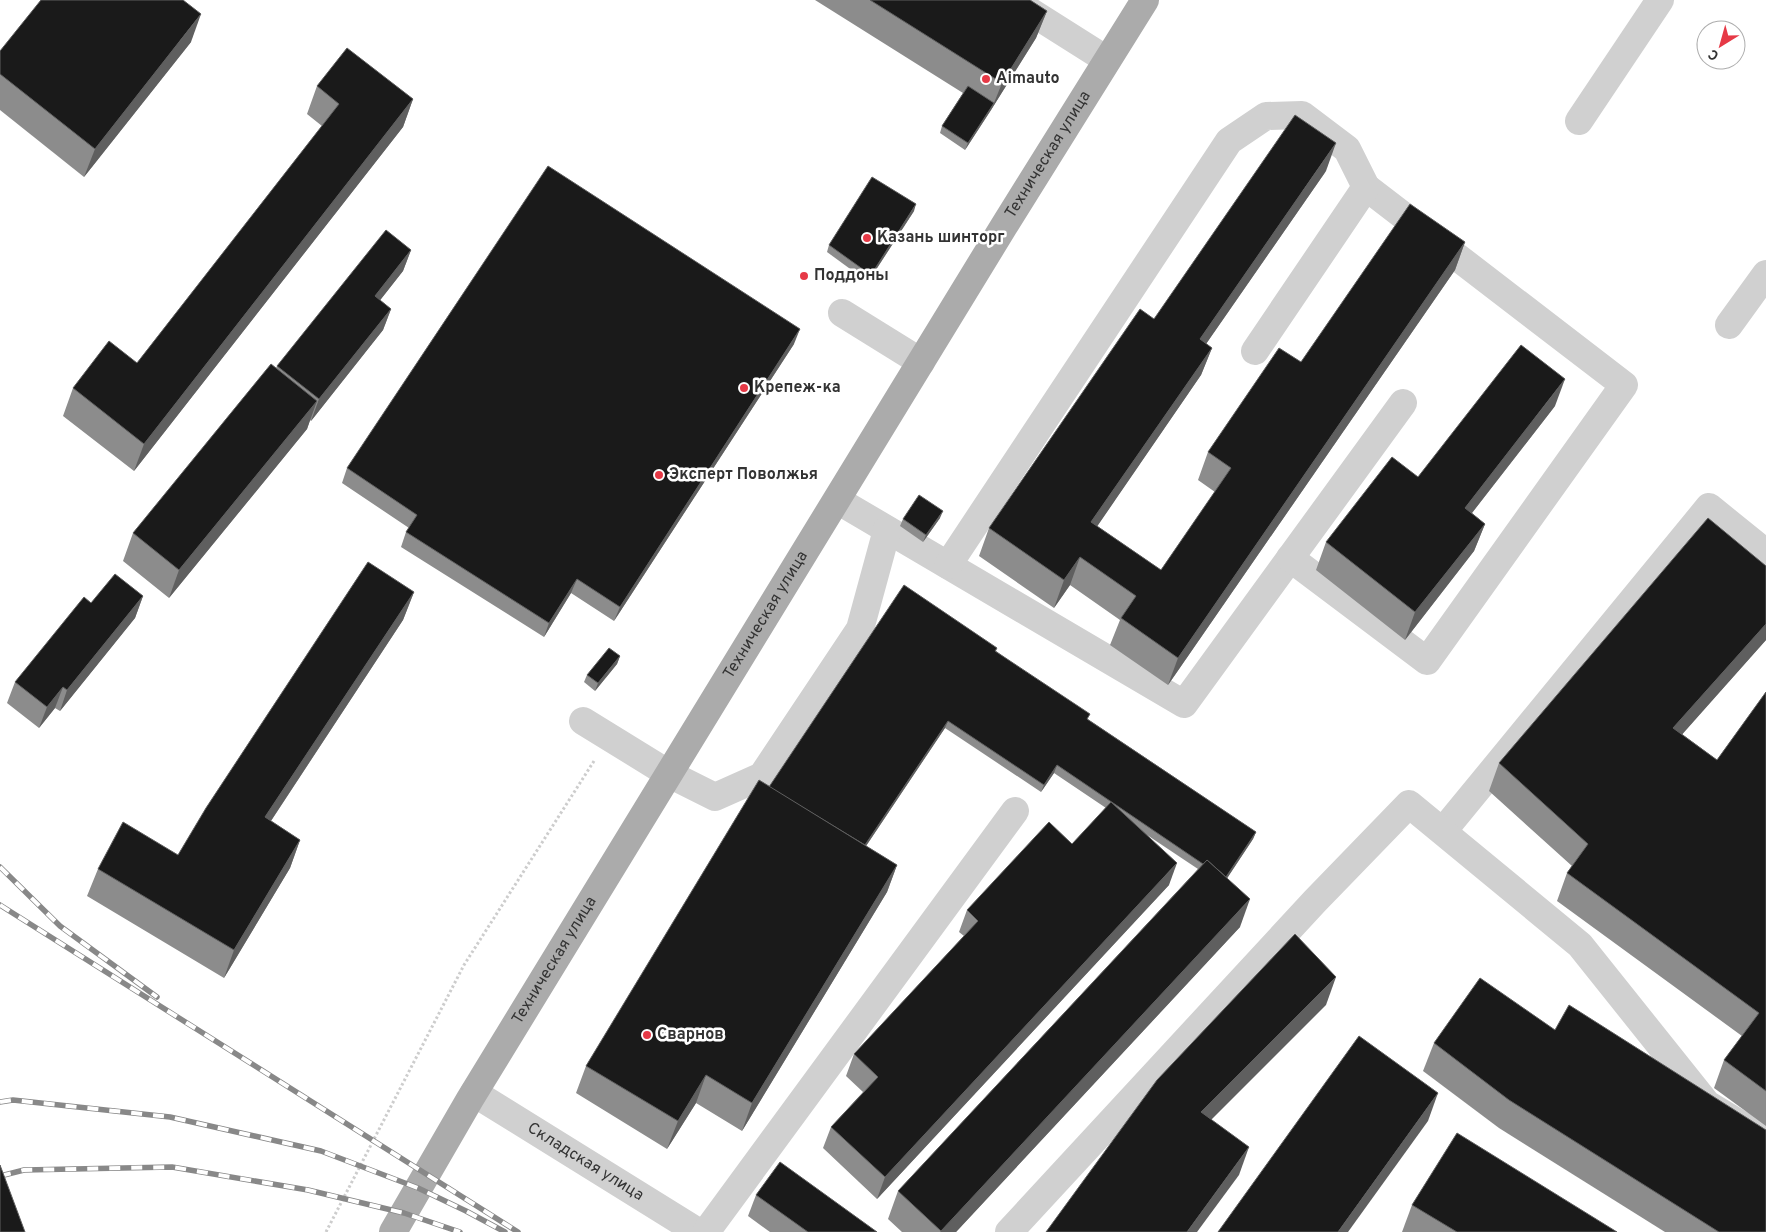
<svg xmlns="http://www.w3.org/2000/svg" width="1766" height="1232" font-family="Overpass,sans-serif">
<rect width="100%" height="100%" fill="#fff"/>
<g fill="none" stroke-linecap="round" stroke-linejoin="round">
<path stroke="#cdcdcd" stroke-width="3" stroke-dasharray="2.5 2.5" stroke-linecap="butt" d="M326,1232l138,-267 130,-204"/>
<g stroke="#d0d0d0" stroke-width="28">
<path d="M1012,0l95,60"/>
<path d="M1579,121l81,-121"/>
<path d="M842,313l79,49"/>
<path d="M1729,325l37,-51"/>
<path d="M837,500l347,204 219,-301"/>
<path d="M1290,558l137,103 197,-276 -258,-198"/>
<path d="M948,565l281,-424 37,-25 36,-1 45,34 19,38 -111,164"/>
<path d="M583,721l86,53 46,23 47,-21 98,-147 27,-99"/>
<path d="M1443,831l266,-324 57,46"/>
<path id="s1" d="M474,1093l224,139"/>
<path d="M706,1232l309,-421"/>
<path d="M1009,1232l306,-331 94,-97 171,141 127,159 59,36"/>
</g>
<path stroke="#ababab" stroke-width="28" id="s2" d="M393,1232l77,-133 534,-873 141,-226"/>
<defs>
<g id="rail">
<path d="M0,867l60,59 97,71"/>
<path d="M0,905l518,327"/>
<path d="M0,1102l13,-2 157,17 151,34 97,37 48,23 39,21"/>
<path d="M0,1176l24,-6 148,-3 136,23 96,23 56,19"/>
</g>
</defs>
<use href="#rail" stroke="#888" stroke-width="5.5"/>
<use href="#rail" stroke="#fff" stroke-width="4" stroke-dasharray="11" stroke-linecap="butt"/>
</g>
<g fill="#8c8c8c">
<path d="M815,0h215l17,11 -11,27 -45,72 -26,40 -25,-17 2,-7 21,-33z"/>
<path d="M191,42l-107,135 -84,-67v-59z"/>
<path d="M317,86l96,13 -10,28 -269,344 -71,-55 10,-28 64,-25 185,-237 -15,-12z"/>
<path d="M1326,171l-120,173 6,4 -11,27 -104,151 64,44 54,-78 -17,-12 10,-28 93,-90 164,-120 -10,28 -287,415 -58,-40 10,-25 -50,-35 -16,23 -75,-52 10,-28 165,-209z"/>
<path d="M914,211l-46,71 -41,-30 2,-7z"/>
<path d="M411,250l-8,21 -23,29 11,9 -8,21 -72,91 -1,-1 -3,9 -138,169 -46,-37 10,-28 143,-165 1,-2z"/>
<path d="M794,344l-180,277 -43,-28 -27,44 -143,-90 5,-15 3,-4 -67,-45 5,-15z"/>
<path d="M1555,406l-83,107 13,11 -11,27 -69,89 -89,-70 10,-28z"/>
<path d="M940,518l-17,24 -23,-16 3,-7z"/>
<path d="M1766,566v74l-84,94 35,26 49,-68v434l-52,-38 10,-28 18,-24 -185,-135 10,-28 5,-7 -83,-75 10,-28z"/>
<path d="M414,592l-11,28 -132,201 29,19 -10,28 -66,110 -137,-82 11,-27 80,-14z"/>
<path d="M143,596l-8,22 -75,93 -5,-3 -16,20 -32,-25 8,-21 76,-79z"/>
<path d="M997,648l-1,3 93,69 167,112 -3,7 -26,39 13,49 -284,305h-54l-14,-13 10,-28 300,-322 -51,-34 22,50 -292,314 -54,-51 8,-21 32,-35 -17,-16 8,-22 110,-118 -5,-4 8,-22 105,-66 34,-36 -52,-35 -13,19 -96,-64 -79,118 31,19 -10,27 -145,239 -46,-28 -29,46 -91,-56 10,-27 183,-279z"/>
<path d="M620,656l-3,8 -22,27 -11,-9 3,-7z"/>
<path d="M1555,1030l211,202h-101l-166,-104 -76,-57 11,-28z"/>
<path d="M756,1195l121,37h-107l-22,-16z"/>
<path d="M1412,1205l205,27h-215z"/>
</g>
<g fill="#5f5f5f">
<path d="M1047,11l-11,27 -45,72 -26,40 3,-7 26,-40 8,-20z"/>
<path d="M201,14l-10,28 -107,135 11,-28z"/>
<path d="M413,99l-10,28 -269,344 10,-27z"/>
<path d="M1336,143l-10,28 -136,196 10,-28z"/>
<path d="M916,204l-2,7 -46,71 3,-7z"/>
<path d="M1465,242l-10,28 -287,415 10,-27z"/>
<path d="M411,250l-8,21 -36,46 8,-21z"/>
<path d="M391,309l-8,21 -72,91 8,-22z"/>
<path d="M800,329l-6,15 -180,277 6,-14z"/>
<path d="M1212,348l-11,27 -120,175 10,-28z"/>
<path d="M1565,379l-10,27 -101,130 11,-28z"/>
<path d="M317,401l-10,28 -138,169 10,-28z"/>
<path d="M943,511l-3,7 -17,24 3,-7z"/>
<path d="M1485,524l-11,27 -69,89 10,-28z"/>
<path d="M1080,557l-10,28 -16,23 10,-28z"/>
<path d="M577,579l-6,14 -27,44 5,-14z"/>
<path d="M414,592l-11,28 -148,225 10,-28z"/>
<path d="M143,596l-8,22 -75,93 7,-21z"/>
<path d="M1766,624v16l-103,116 10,-28z"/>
<path d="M620,656l-3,8 -22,27 3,-8z"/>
<path d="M63,687l-8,21 -16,20 8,-21z"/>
<path d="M948,721l-3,7 -89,133 3,-7z"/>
<path d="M1057,765l-3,8 -13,19 3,-7z"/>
<path d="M1256,832l-3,7 -31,47 3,-8z"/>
<path d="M300,840l-10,28 -66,110 10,-28z"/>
<path d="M1177,863l-8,22 -292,314 8,-22z"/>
<path d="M897,865l-10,27 -145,239 10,-28z"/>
<path d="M1250,899l-10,28 -284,305h-16z"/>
<path d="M1336,977l-10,28 -135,135 10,-28z"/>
<path d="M706,1075l-10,28 -29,46 11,-28z"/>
<path d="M1438,1093l-10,28 -80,111h-10z"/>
<path d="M1249,1147l-10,28 -42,57h-10z"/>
</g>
<g fill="#1a1a1a" stroke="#5f5f5f">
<path d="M41,0h142l18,14 -106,135 -95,-75v-23z"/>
<path d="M870,0h160l17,11 -45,72z"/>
<path d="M347,48l66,51 -269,345 -71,-56 36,-47 28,22 202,-259 -22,-18z"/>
<path d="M968,86l26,17 -26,40 -26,-17z"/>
<path d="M1295,115l41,28 -136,196 12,9 -121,174 70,48 70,-102 -23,-16 71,-104 22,14 109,-158 55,38 -287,416 -57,-40 15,-22 -56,-39 -16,23 -75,-52 151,-219 14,10z"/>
<path d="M548,166l252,163 -180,278 -43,-28 -28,44 -143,-91 11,-17 -70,-47z"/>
<path d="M872,177l44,27 -45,71 -42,-30z"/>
<path d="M386,230l25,20 -36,46 16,13 -72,90 -42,-33z"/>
<path d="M1521,345l44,34 -100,129 20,16 -70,88 -89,-70 66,-85 26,20z"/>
<path d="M271,364l46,37 -138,169 -46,-37z"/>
<path d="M919,495l24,16 -17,24 -23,-16z"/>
<path d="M1708,518l58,48v58l-93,104 44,32 49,-68v399l-42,-31 35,-47 -192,-140 21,-29 -89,-81z"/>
<path d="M368,562l46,30 -149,225 35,23 -66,110 -136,-81 25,-47 55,33 28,-47z"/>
<path d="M115,574l28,22 -76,94 -4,-3 -16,20 -32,-25 69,-85 7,6z"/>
<path d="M904,585l93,63 -2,3 95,63 -3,5 169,113 -30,45 -19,-17 -4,4 -146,-99 -13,20 -96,-64 -83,124 -96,-58z"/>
<path d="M609,648l11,8 -22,27 -11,-8z"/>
<path d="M759,780l138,85 -145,238 -46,-28 -28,46 -92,-55z"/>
<path d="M1111,802l66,61 -292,314 -54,-50 47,-50 -24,-23 124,-133 -11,-11 82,-88 23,22z"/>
<path d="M1207,860l43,39 -309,332 -43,-40z"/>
<path d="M1295,934l41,43 -135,135 48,35 -62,85h-141l111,-152z"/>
<path d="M1480,978l75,52 14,-25 197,125v102h-47l-210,-132 -75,-57z"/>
<path d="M1359,1036l79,57 -100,139h-120z"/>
<path d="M1457,1133l160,99h-160l-45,-27z"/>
<path d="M780,1162l97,70h-69l-52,-37z"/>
<path d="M0,1165l25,67h-25z"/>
</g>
<g fill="#e63946" stroke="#fff" stroke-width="2">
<circle cx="986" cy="79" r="5"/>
<circle cx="867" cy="238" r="5"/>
<circle cx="804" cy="276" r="5"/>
<circle cx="744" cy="388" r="5"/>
<circle cx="659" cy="475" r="5"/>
<circle cx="647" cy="1035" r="5"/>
</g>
<g text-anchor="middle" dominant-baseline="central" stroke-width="5" stroke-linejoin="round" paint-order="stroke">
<g font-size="16" font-weight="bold" fill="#333" stroke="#fff" text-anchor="start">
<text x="996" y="79">Aimauto</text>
<text x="877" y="238">Казань шинторг</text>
<text x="814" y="276">Поддоны</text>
<text x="754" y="388">Крепеж-ка</text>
<text x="669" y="475">Эксперт Поволжья</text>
<text x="657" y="1035">Сварнов</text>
</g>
<g font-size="16" fill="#333" stroke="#fff">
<text stroke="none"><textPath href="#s2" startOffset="1261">Техническая улица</textPath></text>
<text stroke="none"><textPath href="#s2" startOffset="721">Техническая улица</textPath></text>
<text stroke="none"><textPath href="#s2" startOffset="316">Техническая улица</textPath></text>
<text stroke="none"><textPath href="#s1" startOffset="131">Складская улица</textPath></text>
</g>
</g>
<g transform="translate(1721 45) rotate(217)"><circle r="24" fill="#ffffff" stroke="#adadad"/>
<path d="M0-4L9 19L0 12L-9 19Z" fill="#e63946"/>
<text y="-8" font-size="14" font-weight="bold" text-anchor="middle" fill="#333333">С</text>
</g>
</svg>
